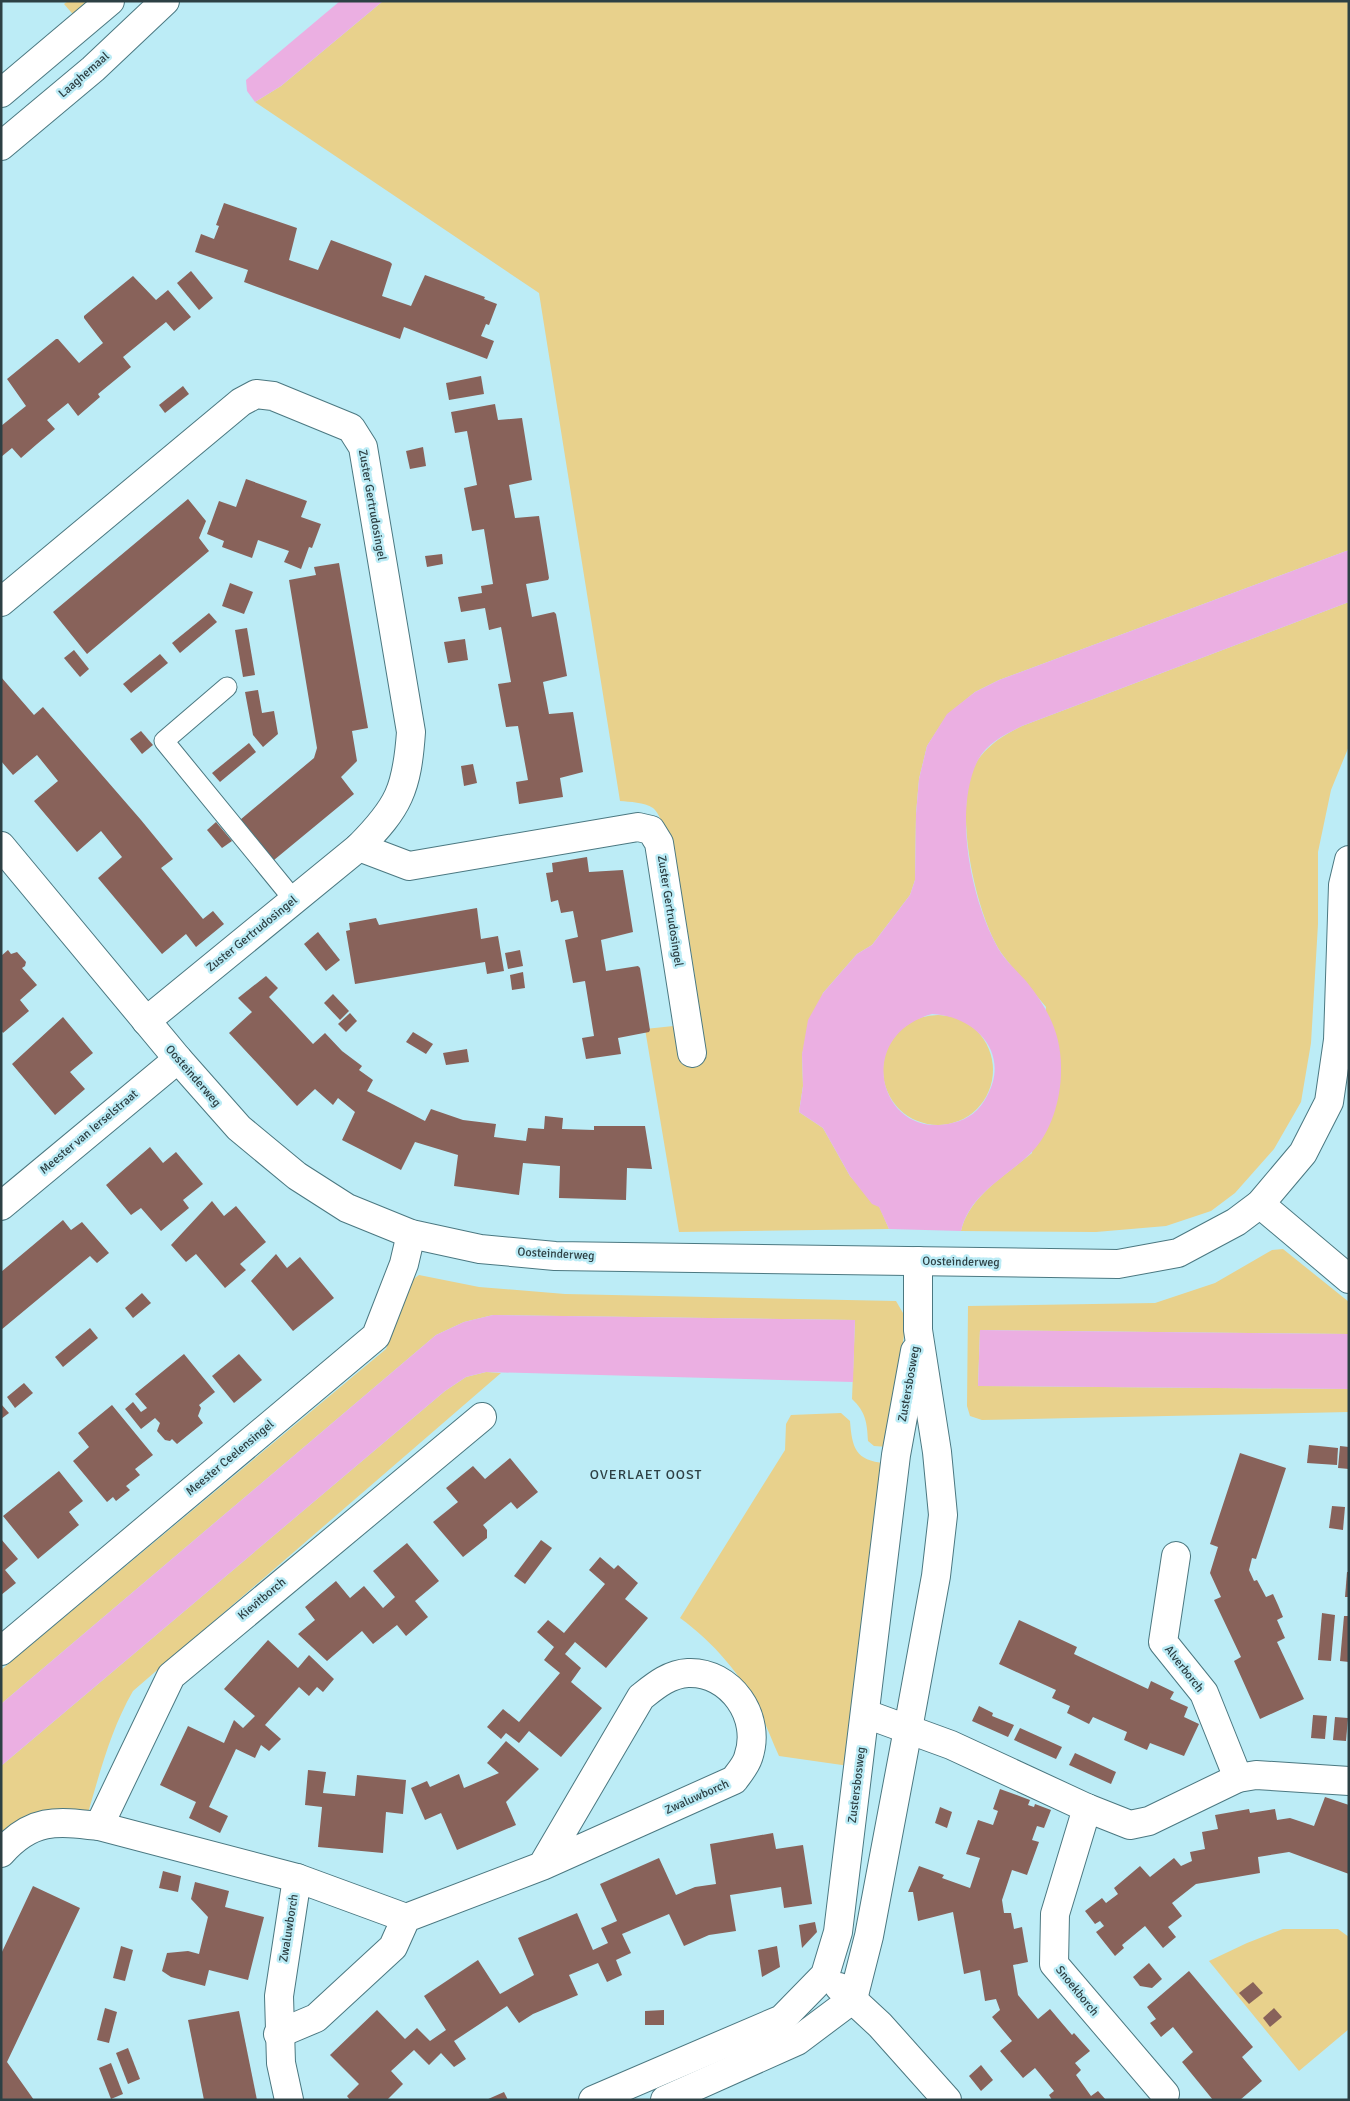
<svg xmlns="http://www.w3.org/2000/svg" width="1350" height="2101" font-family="Signika,sans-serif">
<rect width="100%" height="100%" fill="#bcecf6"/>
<g fill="#e8d18c">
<path d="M68,1h31l-22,18 -13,-15z"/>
<path d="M383,1h966v549l-350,130 -24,12 -28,23 -20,31 -8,33 -3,35 -1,66 -5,15 -38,50 -15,9 -34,39 -21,61 1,32 -4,26 24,16 27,48 29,30 10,23 -210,3 -34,-203 57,-6c-6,-36 -26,-197 -49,-215 -9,-6 -23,-6 -33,-7l-81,-508 -284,-191 26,-16z"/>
<path d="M1349,602v144l-18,44 -13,62v72l-7,119 -10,59 -27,47 -39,44 -24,18 -45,15 -70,6 -135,-1c8,-35 45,-56 71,-78l14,-146c-14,-18 -31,-35 -44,-53 -27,-39 -53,-157 -22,-197 12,-15 26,-23 42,-31z"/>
<circle cx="938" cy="1070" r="55"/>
<path d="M1283,1249l66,53v32l-369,-4 -2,56 371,3v23l-367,8 -12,-4 -3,-10 1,-100 187,-3 60,-20 57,-33z"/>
<path d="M419,1275l60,12 86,7 331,7 7,12 2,15 -17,119 -14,-1 -6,-5c-1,-18 -2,-29 -16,-42l3,-79 -362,-5 -29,7 -28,13 -435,369v-34l385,-321 25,-68z"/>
<path d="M486,1372l15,1 -368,318c-22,38 -33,81 -45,122l-87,26v-73l444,-375 21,-14z"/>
<path d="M841,1413l9,8c2,26 5,40 35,42l-36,303 -70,-10c-7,-15 -12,-29 -19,-43 -17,-37 -47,-71 -80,-95l105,-168 1,-26 5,-9z"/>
<path d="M1283,1929h55l11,8v92l-50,42 -90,-110 38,-18z"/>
</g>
<g fill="#ebafe2" fill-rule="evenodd">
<path d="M340,1h43l-102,85 -26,16 -8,-11 -1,-11z"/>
<path d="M1349,550v52l-327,124c-16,8 -35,17 -44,34 -26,51 -6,146 23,193 7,10 17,19 25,28 22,27 36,54 35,90 0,28 -10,63 -31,83 -25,24 -61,41 -69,77l-72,-2 -10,-22 -7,-3 -22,-28 -27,-48 -24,-16 4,-26 -1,-32 6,-34 15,-27 20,-23 14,-16 15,-9 38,-50 5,-15 1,-66 3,-35 8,-33 20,-32 28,-22 24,-12zM932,1014c43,2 79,39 55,82 -7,14 -19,24 -35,27 -71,18 -101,-86 -20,-109z"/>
<path d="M493,1315l362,5 -2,62 -367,-10 -20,5 -21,14 -444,375v-62l435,-369 28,-13z"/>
<path d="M980,1330l369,4v55l-371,-3z"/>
</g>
<g fill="#88625a">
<path d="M224,203l73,25 -8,32 29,10 13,-30 59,22 2,2 -10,32 29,10 14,-31 60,22 -1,2 13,5 -8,21 -3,-1 -5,12 13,5 -7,18 -83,-32 -4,12 -156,-57 4,-12 -53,-18 6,-18 13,5 5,-13 -3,-1z"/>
<path d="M191,271l22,27 -14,12 -22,-27z"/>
<path d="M133,276l23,24 12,-10 23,27 -17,14 -8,-9 -43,35 8,10 -33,27 2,3 -22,19 -10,-13 -21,17 8,9 -18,15 -16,14 -9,-10 -11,9v-31l25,-20 -19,-27 49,-40h2l21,24 24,-20 -19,-25v-2z"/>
<path d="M481,376l3,18 -35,6 -3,-17z"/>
<path d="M183,386l6,8 -24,19 -6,-8z"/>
<path d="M495,404l3,16 24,-2 10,62 -23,5 6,33 24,-2 10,62 -1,2 -22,4 6,33 22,-5 2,2 11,62 -24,6 6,32 24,-2 10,60 -23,6 3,19 -44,7 -3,-22 12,-2 -10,-54 -12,1 -4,-21 -4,-22 13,-2 -10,-55 -12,3 -4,-22 -24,4 -3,-15 24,-4 -1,-7 12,-2 -9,-55 -12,2 -8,-43 13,-3 -10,-54 -12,2 -4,-21z"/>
<path d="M423,447l3,19 -16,3 -4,-18z"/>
<path d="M246,479l61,22 -6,16 20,7 -9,24 -3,-1 -8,22 -17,-7 5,-11 -31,-11 -6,18 -30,-11 2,-6 -17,-7 12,-33 17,6z"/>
<path d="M188,499l18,22 -7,17 10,13 -122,103 -34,-42z"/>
<path d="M442,554l1,10 -16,3 -2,-11z"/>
<path d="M339,563l29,165 -16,3 5,30 -16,16 13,17 -80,66 -34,-40 74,-62 3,-10 -28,-168 27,-5 -2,-8z"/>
<path d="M230,583l23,9 -9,22 -22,-8z"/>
<path d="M209,613l8,9 -37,31 -8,-10z"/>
<path d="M247,628l8,47 -12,2 -8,-47z"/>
<path d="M465,639l3,21 -20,3 -4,-21z"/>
<path d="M74,650l15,19 -9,8 -16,-19z"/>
<path d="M160,654l8,9 -37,30 -8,-9z"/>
<path d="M1,677l33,38 9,-8 98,113 32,39 -12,9 42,51 10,-8 11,13 -28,23 -10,-13 -24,20 -64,-76 24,-21 -21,-26 -24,21 -43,-51 24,-20 -21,-26 -24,20 -12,-14z"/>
<path d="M258,690l4,23 12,-2 4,23 -15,13 -10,-12 -8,-43z"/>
<path d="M141,731l12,14 -11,9 -12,-15z"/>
<path d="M249,743l7,9 -36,30 -8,-9z"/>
<path d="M473,764l4,19 -13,3 -3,-20z"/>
<path d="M216,822l16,19 -10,7 -15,-18z"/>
<path d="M587,857l2,15 34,-2 10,62 -32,8 5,31 32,-5 2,2 10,62 -1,2 -31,6 3,16 -35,5 -4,-21 12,-2 -9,-55 -12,2 -8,-43 13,-3 -5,-26 -12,2 -3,-13 -7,2 -5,-29 7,-1 -1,-9z"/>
<path d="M477,908l4,31 17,-3 6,35 -17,3 -2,-12 -130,22 -9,-53 4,-1 -1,-7 27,-5 3,7z"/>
<path d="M318,932l22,28 -14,11 -22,-27z"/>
<path d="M8,950l3,4 6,-2 9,10 -1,4 -3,2 15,17 -17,15 9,11 -26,22 -2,-3v-74z"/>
<path d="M520,950l3,16 -15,3 -3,-16z"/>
<path d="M523,972l2,16 -13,2 -2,-15z"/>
<path d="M266,976l12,12 -9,9 44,47 12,-11 17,18 20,15 -3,4 14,10 -6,11 58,30 6,-12 32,11 33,4 -2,13 32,4 2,-13 16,1 1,-13 18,2 -1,11 32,1v-4h51l7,43 -25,-1 -1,32 -67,-2 1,-32 -37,-3 -4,32 -65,-9 4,-31 -43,-13 -14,28 -59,-30 13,-28 -17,-14 -5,7 -18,-16 -18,17 -68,-73 23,-21 -14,-14z"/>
<path d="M333,994l16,17 -9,9 -16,-17z"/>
<path d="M350,1013l7,8 -11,11 -8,-8z"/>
<path d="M63,1017l30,36 -23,19 15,17 -30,26 -43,-51z"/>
<path d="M413,1032l20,12 -7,10 -20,-12z"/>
<path d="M467,1049l2,13 -23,3 -3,-12z"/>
<path d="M150,1147l13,16 13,-11 27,32 -20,16 6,8 -28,23 -20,-23 -10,7 -25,-30z"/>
<path d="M212,1201l12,15 12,-10 30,36 -26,22 6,6 -21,18 -29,-34 -10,8 -15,-17z"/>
<path d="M63,1220l8,10 11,-8 27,31 -12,10 -7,-7 -89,74v-58z"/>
<path d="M276,1254l11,14 13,-11 34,41 -41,33 -42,-50z"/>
<path d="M142,1293l9,10 -18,15 -8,-10z"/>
<path d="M90,1328l8,10 -35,29 -8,-10z"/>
<path d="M184,1354l31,38 -16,13 2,3 -3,8 5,7 -26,21 -5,-5 -2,2 -5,-1 -8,-9 3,-8 -5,-5 -14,11 -16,-20 8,-7 8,10 6,-4 -12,-14z"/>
<path d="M239,1354l23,26 -28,23 -22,-27z"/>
<path d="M24,1383l9,10 -18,15 -8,-11z"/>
<path d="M1,1404l8,9 -8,6z"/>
<path d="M112,1405l41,50 -18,14 5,6 -14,11 4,4 -14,11 -3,-4 -6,5 -34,-41 16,-14 -11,-14z"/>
<path d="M1309,1445l29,3 -1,17 -30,-2z"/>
<path d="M1340,1446l9,1v22l-11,-1z"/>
<path d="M1240,1453l46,15 -30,91 -4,-1 -3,12 5,11 3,-1 9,17 7,-3 5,11 5,12 -6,3 8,18 -8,4 27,57 -44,20 -26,-58 7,-4 -27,-57 7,-3 -11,-24 8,-26 -8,-3z"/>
<path d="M510,1458l28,34 -21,17 -6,-7 -28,23 4,5v8l-24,19 -30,-35 25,-20 -12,-14 27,-22 12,13z"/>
<path d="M59,1471l24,30 -14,11 10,13 -41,34 -35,-43z"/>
<path d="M1332,1506l13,1 -2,23 -14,-2z"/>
<path d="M1,1539l17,20 -13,11 11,13 -15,12z"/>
<path d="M541,1540l11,8 -27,36 -11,-8z"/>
<path d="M407,1543l32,38 -24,20 13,16 -22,19 -9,-11 -24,19 -11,-13 -35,30 -29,-27 17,-14 -10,-13 31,-26 14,17 14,-12 19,22 12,-11 -22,-26z"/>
<path d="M600,1557l14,12 4,-4 20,18 -13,16 23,19 -42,50 -31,-26 -10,12 16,14 -10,14 31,26 -41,49 -32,-26 -10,12 -13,-10 -5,6 -14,-12 16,-18 16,13 41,-49 -16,-13 10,-13 -17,-15 11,-12 16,13 41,-49 -16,-14z"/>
<path d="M1347,1572h2v25h-4z"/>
<path d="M1322,1613l13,2 -4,46 -13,-1z"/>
<path d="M1344,1616h5v46l-9,-1z"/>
<path d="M1019,1620l58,27 -3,7 74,35 3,-8 23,11 -4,7 18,8 -4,10 15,7 -15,32 -34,-13 -3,7 -23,-10 3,-8 -34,-15 -4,7 -22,-11 3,-7 -18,-8 4,-8 -57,-26z"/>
<path d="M268,1640l30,28 11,-13 25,24 -11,13 -6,-5 -8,9 -10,-9 -34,38 16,14 -12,12 -8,-6 -6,13 -19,-9 -27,58 19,9 -8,17 -31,-15 7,-16 -36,-17 28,-59 36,17 10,-23 9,8 12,-12 -31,-27z"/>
<path d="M979,1706l14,7 -1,3 22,9 -6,12 -36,-16z"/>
<path d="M1313,1715l14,1 -2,23 -14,-1z"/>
<path d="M1335,1717l13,1 -2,23 -13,-1z"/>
<path d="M1020,1728l42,19 -6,12 -42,-19z"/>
<path d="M506,1741l33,28 -33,33 10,23 -59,25 -16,-37 -16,7 -14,-32 16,-7 3,6 29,-13 5,14 35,-15 -12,-10z"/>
<path d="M1075,1753l41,19 -5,12 -42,-19z"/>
<path d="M308,1770l18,2 -3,21 32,3 2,-21 49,5 -3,34 -17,-2 -3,41 -65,-6 4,-40 -17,-2z"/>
<path d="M1000,1789l30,11 -2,5 6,2 1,-3 16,6 -7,18 -7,-2 -5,14 7,2 -12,33 -15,-5 -10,30 2,13h7l3,16 8,-2 3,18 3,17 -15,3 5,30 20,24 12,-10 22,26 2,-2 16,18 -15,12 6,7 -5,5 15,21 7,-5 8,9h-54l-3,-5 5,-4 -19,-23 -12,10 -23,-27 12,-10 -20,-24 8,-7 -4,-11 -11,2 -5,-31 -16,4 -11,-62 -35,9 -5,-29h-5l11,-26 25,9 -2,3 28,10 10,-30 -14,-4 12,-34 15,5 5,-14 -5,-2z"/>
<path d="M1325,1797l24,8v69l-60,-22 -31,5 2,16 -64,11 -24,19 10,13 -14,11 8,10 -13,11 -18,-22 -23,19 2,3 -9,8 -19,-24 8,-6 -4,-5 -5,3 -10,-13 17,-13 4,5 12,-9 -4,-6 26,-22 10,11 24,-19 7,8 11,-5 -2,-9 15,-3 -3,-17 16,-3 -3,-14 34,-6 1,4 25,-4 2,11 13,-2 24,8z"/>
<path d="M940,1807l12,5 -5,16 -12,-5z"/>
<path d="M773,1833l3,16 27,-4 9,59 -28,4 -3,-21 -51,8 6,36 -27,4 -25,11 -15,-32 -47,20 9,19 -15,7 6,15 -15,7 -9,-19 -29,12 9,20 -45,19 -14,9 -12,-17 -53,35 12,18 -12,8 -13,-14 -12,12 -15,-15 -23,21 12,13 -16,16h-37l-3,-4 12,-12 -29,-29 47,-45 28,29 12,-11 13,13 16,-11 -22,-34 54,-36 22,34 34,-19 -16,-37 59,-25 16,37 15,-7 -7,-15 16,-7 -17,-37 59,-26 17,37 19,-8 21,-3 -6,-40z"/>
<path d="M163,1871l18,5 -3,16 -19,-4z"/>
<path d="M195,1882l34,9 -4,16 39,10 -16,63 -39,-10 -4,16 -34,-9 -9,-6 5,-18 21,-2 11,3 9,-37 -17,-18z"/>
<path d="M33,1886l47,22 -73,154 27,38h-33v-146z"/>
<path d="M815,1922l2,10 -15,16 -3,-23z"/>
<path d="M121,1946l12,4 -8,31 -12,-3z"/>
<path d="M777,1946l3,21 -18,10 -4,-27z"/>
<path d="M1149,1963l13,16 -10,9 -12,-2 -7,-9z"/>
<path d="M1189,1971l64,76 -11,10 20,24 -22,19h-27l-31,-38 11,-10 -20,-25 -12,10 -11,-14 6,-4 -9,-12z"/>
<path d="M1253,1982l10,11 -14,11 -10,-11z"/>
<path d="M105,2008l12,4 -8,31 -12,-3z"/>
<path d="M1274,2008l8,9 -12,10 -7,-9z"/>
<path d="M664,2010v15h-19v-14z"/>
<path d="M239,2011l18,89h-53l-16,-80z"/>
<path d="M128,2048l12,31 -12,5 -12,-31z"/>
<path d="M111,2063l12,31 -12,5 -12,-31z"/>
<path d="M981,2065l12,15 -12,11 -12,-15z"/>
<path d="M504,2092l4,8h-22z"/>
</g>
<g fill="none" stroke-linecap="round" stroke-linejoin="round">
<defs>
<path id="service" d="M227,687l-63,54 130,159"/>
<g id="minor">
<path d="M1,602l240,-200 15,-8 17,2 78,32 12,19 48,285c-4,57 -12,75 -52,115l-213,174"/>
<path d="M1,846l177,213 61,69 58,48 50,32 64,26 69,15 75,7 563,8 60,-11 58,-31 24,-18 43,-51 26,-51 9,-62 5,-155 6,-25"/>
<path d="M359,847l50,19 229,-39 13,3 8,13 33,210"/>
<path d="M1260,1204l89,75"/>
<path d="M1,1206l177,-147"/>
<path d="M1176,1556l-13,86 41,51 34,85"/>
<path d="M1,1651l375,-315 28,-72 7,-30"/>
<path d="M866,1714l85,31 136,63 43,17 19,-4 89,-43 18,-3 93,6"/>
<path d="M1087,1808l-32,106 -1,50 111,130"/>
<path d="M99,1826l198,52"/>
<path d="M1,1853c31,-35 55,-32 98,-27l72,-150 311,-259"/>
<path d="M839,1987l41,38 67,75"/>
<path d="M278,2034l38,-16 77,-71 13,-29 136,-52 99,-169c14,-11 28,-23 47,-24 42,-2 75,44 60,85 -2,7 -9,15 -14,22l-192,86"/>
<path d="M289,2100l-8,-37 -2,-67 18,-118 109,40"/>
<path d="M593,2100l189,-81 43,-44 13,-43 58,-477 19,-104"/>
<path d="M665,2100l132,-59 56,-42 16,-63 39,-207 28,-153 7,-61 -6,-63 -19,-122v-69"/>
</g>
<g id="tertiary">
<path d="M1,93l109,-92"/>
<path d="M1,146l92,-77 72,-68"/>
</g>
</defs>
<use href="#service" stroke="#4b7881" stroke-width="21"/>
<use href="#minor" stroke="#4b7881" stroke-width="30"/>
<use href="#tertiary" stroke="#4b7881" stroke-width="30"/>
<use href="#service" stroke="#fff" stroke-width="19"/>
<use href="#minor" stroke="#fff" stroke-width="28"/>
<use href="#tertiary" stroke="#fff" stroke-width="28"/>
</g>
<g text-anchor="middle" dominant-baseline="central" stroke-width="5" stroke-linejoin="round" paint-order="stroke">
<g font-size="12" fill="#2d4044" stroke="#bcecf6">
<text transform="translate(84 75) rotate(-41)">Laaghemaal</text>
<text transform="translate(372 505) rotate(80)">Zuster Gertrudosingel</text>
<text transform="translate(670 911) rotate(81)">Zuster Gertrudosingel</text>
<text transform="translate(252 934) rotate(-39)">Zuster Gertrudosingel</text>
<text transform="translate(193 1076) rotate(49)">Oosteinderweg</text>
<text transform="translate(89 1132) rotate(-40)">Meester van Ierselstraat</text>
<text transform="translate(556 1254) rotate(3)">Oosteinderweg</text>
<text transform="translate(961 1262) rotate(1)">Oosteinderweg</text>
<text transform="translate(909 1384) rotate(-80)">Zustersbosweg</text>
<text transform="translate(230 1458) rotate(-40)">Meester Ceelensingel</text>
<text transform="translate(262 1599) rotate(-40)">Kievitborch</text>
<text transform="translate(1184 1669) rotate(52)">Alverborch</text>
<text transform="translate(857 1785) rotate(-83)">Zustersbosweg</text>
<text transform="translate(697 1797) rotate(-24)">Zwaluwborch</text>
<text transform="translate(289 1928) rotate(-81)">Zwaluwborch</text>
<text transform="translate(1077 1991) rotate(51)">Snoekborch</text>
</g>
<g font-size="14" letter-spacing="1" fill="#2d4044" stroke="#bcecf6">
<text x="646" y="1474">OVERLAET OOST</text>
</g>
</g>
<rect width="1350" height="2101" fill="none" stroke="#2d4044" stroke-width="5"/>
</svg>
